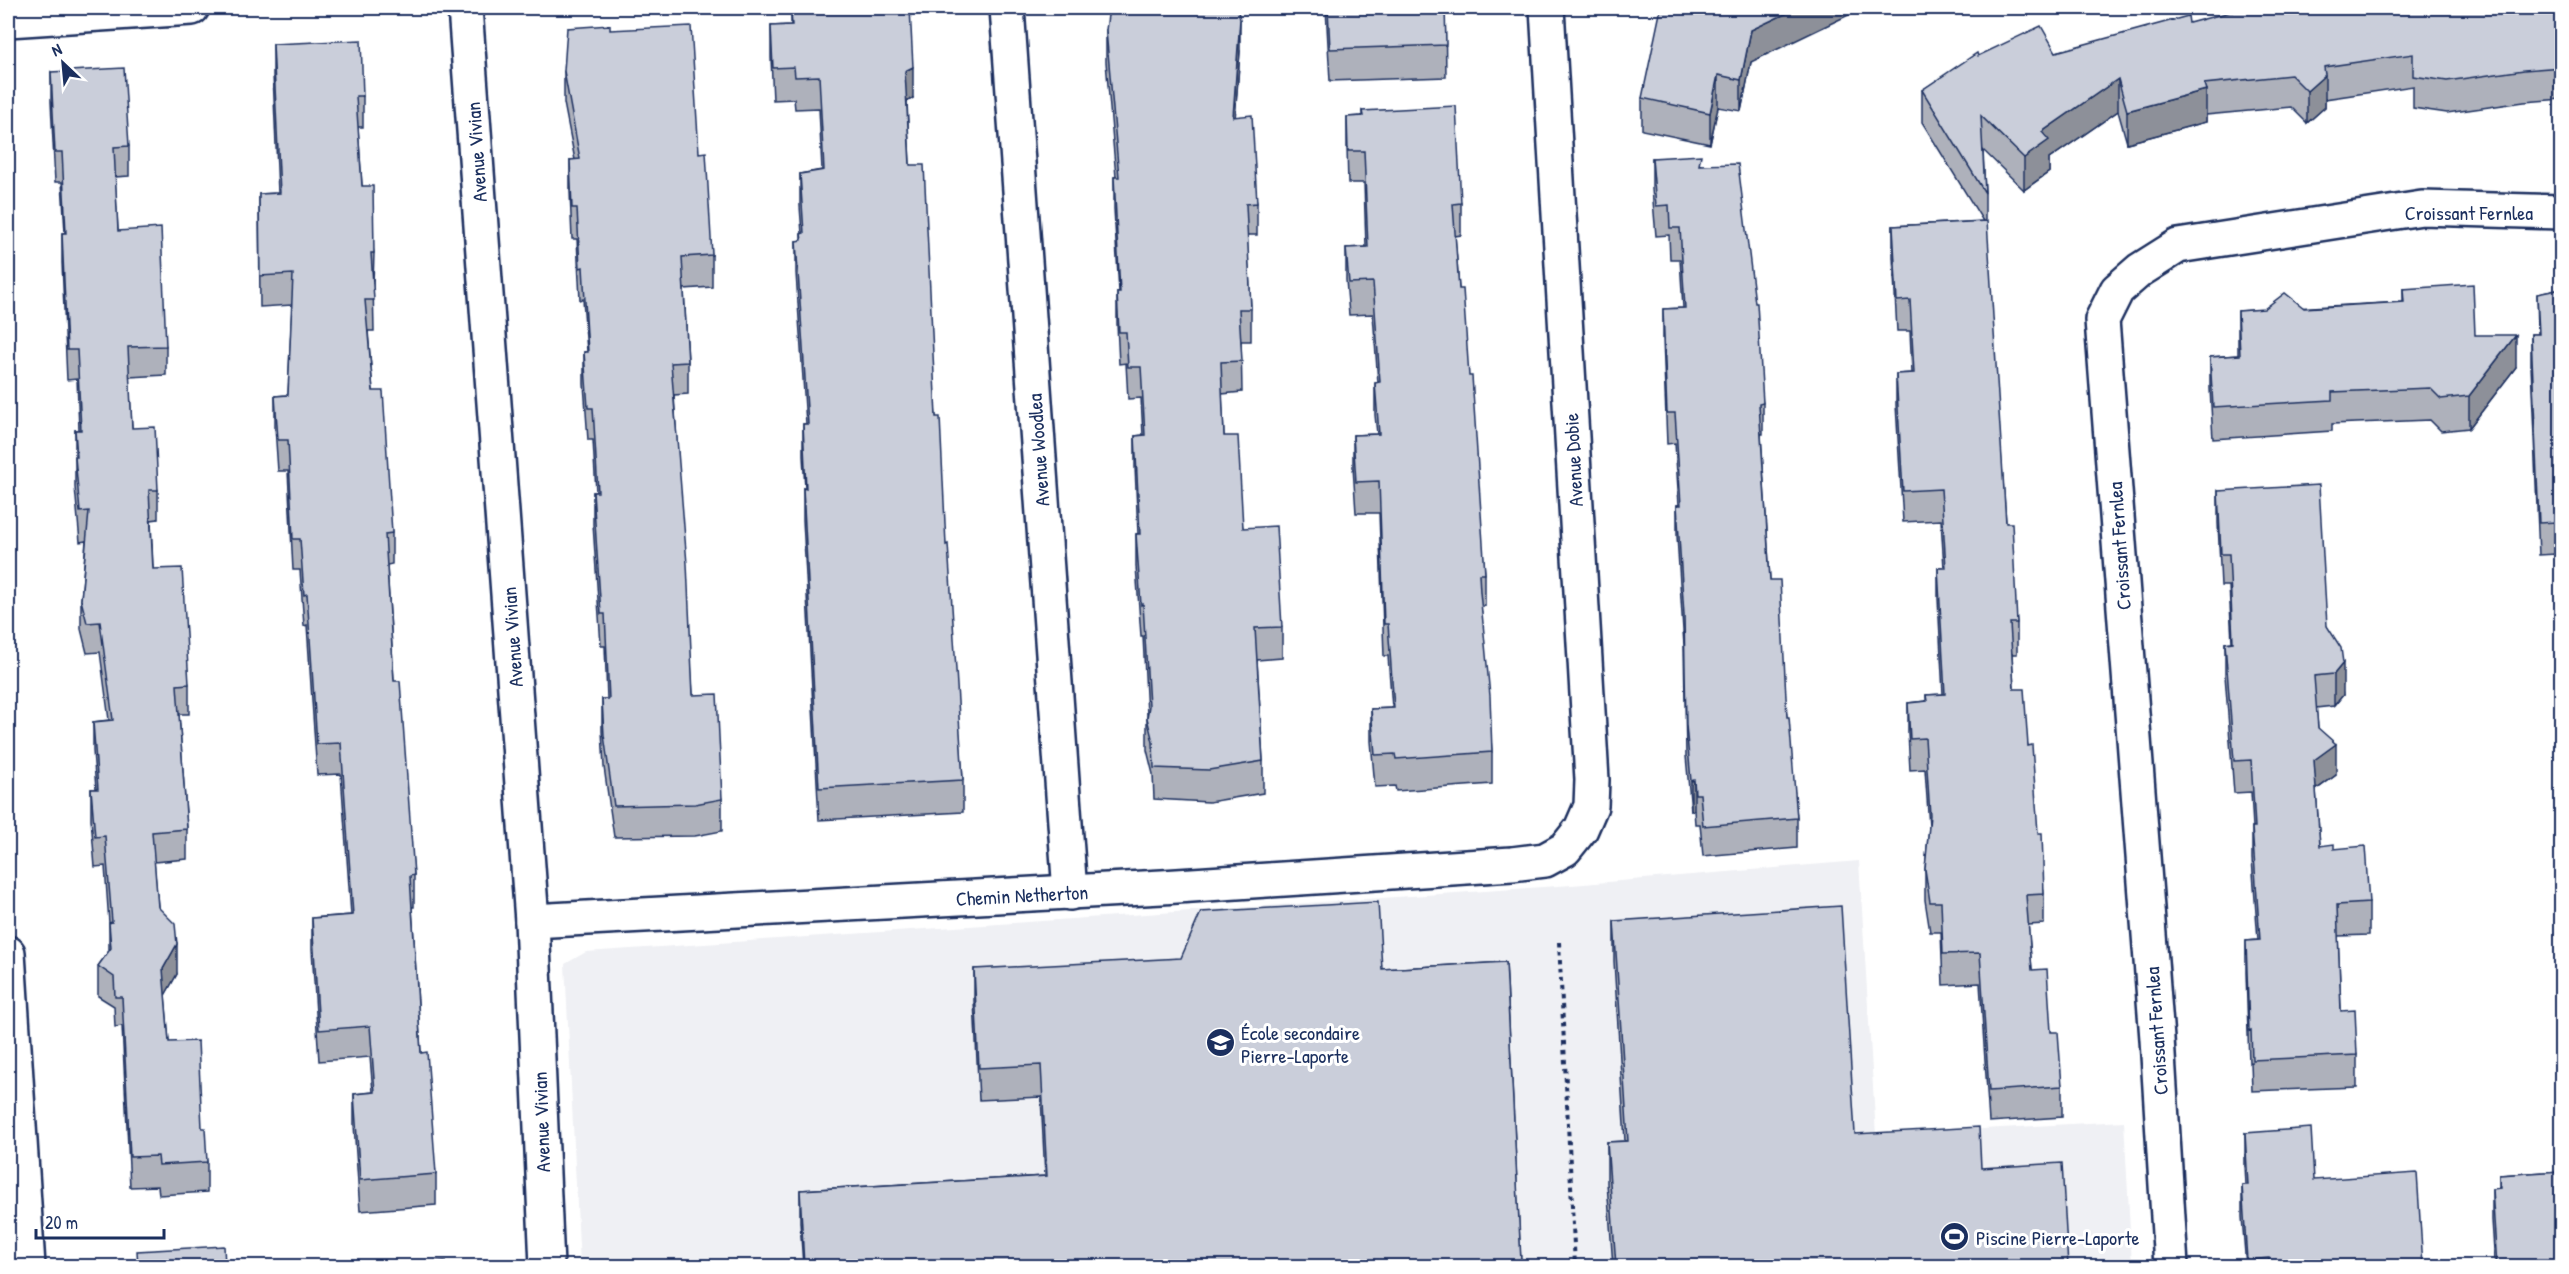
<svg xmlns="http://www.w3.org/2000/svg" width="2569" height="1274" font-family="'Patrick Hand',sans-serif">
<rect width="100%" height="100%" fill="#fff"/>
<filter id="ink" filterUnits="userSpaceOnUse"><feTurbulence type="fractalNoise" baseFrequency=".0167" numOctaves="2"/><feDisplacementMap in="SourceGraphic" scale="12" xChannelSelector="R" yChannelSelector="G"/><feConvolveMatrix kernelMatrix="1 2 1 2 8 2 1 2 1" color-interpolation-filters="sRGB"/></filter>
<g filter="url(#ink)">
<path fill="#eff0f4" d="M1859,861l17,274 248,-14 8,145h-1552l-15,-302 21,-12 986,-67z"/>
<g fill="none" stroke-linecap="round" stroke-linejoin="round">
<defs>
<g id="minor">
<path d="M465,8l67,913 15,345"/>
<path d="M1007,8l63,885"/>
<path d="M8,20l184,-12"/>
<path d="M532,921l630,-34 350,-23 33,-4 20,-11 16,-20 10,-23 1,-26 -45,-772"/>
<path d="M8,953l20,313"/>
<path d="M2171,1266l-14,-227 -55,-719 15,-30 23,-20 38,-24 244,-38 140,4"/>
</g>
</defs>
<use href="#minor" stroke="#1b2f5e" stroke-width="38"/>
<path stroke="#1b2f5e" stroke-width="4" stroke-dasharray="4.5 4.5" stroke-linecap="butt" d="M1559,942l16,324"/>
<use href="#minor" stroke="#fff" stroke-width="33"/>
</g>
<g fill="#aeb1bb" stroke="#1b2f5e" stroke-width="1.5">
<path d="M1326,8h119l1,69 -116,4z"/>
<path d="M2562,8v91l-38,3 -77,11 -34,-5v-22l-88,13v8l-18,16 -16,-16 -85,8v7l-79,21 -9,-32 -69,48v13l-25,18 -41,-40 2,43v28l21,302 11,100v31h-5l2,35 14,57 16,148v30l-16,1 4,45 19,62 11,54v31l-73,5 -9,-139 -37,2 -2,-53h-11l-5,-32v-31l4,-42 -4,-58 -15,1 -2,-37v-30l18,-2v-6l17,-1 -5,-95v-31h6l-3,-48 -38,2 -7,-117v-31l16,-1 -2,-42h-13l-4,-74v-31l90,-5 -61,-99v-32l56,-34 78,-4 133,-29z"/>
<path d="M791,12l122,86 -6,4 3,63 26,252 27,363v32l-144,8 -16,-300v-32l2,1 -2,-33v-32h3l-10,-151v-32h5v-7h1l-2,-28v-32l22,-4 -3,-62 -24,1 -1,-10 -21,1 -2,-42v-32l20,-1z"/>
<path d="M610,30l89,123 13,102v32l-28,2 4,73v32l-14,1 19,300 29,104v32l-27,5 -81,1 -10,-70 -2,-36v-32h5l-2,-53h-4l-8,-122v-32h3l-3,-52h-5l-4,-56v-32h3l-4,-53 -3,1 -3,-61h-5l-2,-47v-32h5l-11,-57v-32z"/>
<path d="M1106,30l134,21 -5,65 22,87v32h-10l4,74v32h-10l1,51 -20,2 2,42 19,92 39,99v31l-25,2 6,101v32l-54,9 -55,-3 -1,-25 -6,-24v-35l-4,-79h-2l-5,-70v-32h2l-3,-67v-31l8,-1 -2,-37 -13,1 -2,-36 -7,1 -2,-40v-32h2l-5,-83v-32h2l-10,-115z"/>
<path d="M273,44l90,52v31h-5l4,59 12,67 -1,31 1,47h-6l5,60 19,142v31l-5,1 7,116 20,194v32h-2l9,146 15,121v31l-76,6 -6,-86v-31l19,-2 -3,-35 -51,4 -7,-112v-31l39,-3 -10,-141 -24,1 -10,-150 -3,1 -4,-56h-7l-5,-99h-10l-3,-44v-31l13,-1 4,-90 -32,2 -1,-113 19,-1 -5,-118z"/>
<path d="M1751,62l-10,49 -23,-4 -8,37 -68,-14v-32z"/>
<path d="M51,72l78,74v30l-14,1 3,54 48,115v29l-37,2 3,51 26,62v29l-7,1 2,49 36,115v30h-10l8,115v30l-33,3 4,45 19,67 -12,21 4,47 33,86 5,34v30l-48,3 -1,-9 -28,1 -8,-161 -7,1 -1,-21 -16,-10v-30l11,-15v-28l-4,-57 -10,1 -4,-48v-30h5l-3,-38v-29l16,-2 -9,-68 -13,1 -6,-24v-29l5,-59 -6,1 -5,-55v-57h4l-2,-51 -10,1 -5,-117v-30h3l-3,-51h-7l-4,-80z"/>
<path d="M1362,111l99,92v32l-6,1 4,53 26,285v32h-4l11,146v32l-96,7 -1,-5 -20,1 -4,-46v-32l21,-1 -4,-52h-4l-5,-143h-23l-3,-46v-32l24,-1 -2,-19v-32h3l-5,-69 -24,1 -3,-35v-32l20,-1 -2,-64h-16l-1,-35v-31l15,-1z"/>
<path d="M1652,158l49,7 62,238v31h-2l9,146 17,137 10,101v30l-94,8 -3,-32h-5l-1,-14 -3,1 -5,-55 -2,-110 -7,-110v-31h2l-4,-62 -8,1 -4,-105v-30l20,-1 -3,-49h-10l-1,-24 -13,1 -4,-47z"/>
<path d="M2403,289l72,46 41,32 -47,61 -28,3 -11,-11 -98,4v7l-119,8 -3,-50v-32l28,-2v-44l165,-9z"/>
<path d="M2562,289v335h-2l-4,-70 -17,1 -8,-189v-32h7l-1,-40z"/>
<path d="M2218,491l109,135 16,69 -9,11 -18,2 2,20 18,47 -20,15 4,56 14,3 35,54v32l-31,1 3,75 16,44v32l-105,4 -1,-29 -2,1 -3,-90v-32l12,-1 -6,-81v-32h1l-2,-35 -17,1 -9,-118v-32l7,-1 -3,-56h-8l-3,-63z"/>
<path d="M1614,921l241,213 126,34 87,98h-455l-6,-83v-41l18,-1 -11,-180z"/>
<path d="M1506,962l15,304h-718l-3,-44v-32l245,-14 -4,-79 -62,3 -5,-99v-32h408z"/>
<path d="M2245,1133l69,47 109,86h-177l-4,-49v-32h4l-1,-20z"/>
<path d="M2562,1171v95h-67l-3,-46v-31l7,-1v-13z"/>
</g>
<g fill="#8d9099" stroke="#1b2f5e" stroke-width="1.5">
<path d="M1798,8h65l-112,54 -10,49v-31l10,-50z"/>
<path d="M1240,19v32l-7,97v-31z"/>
<path d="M913,67v31l-8,5v-32z"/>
<path d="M1718,75v32l-8,37v-31z"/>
<path d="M2325,75v32l-18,16v-32z"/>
<path d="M2118,79v32l-69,48v13l-25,18v-32l18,-26z"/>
<path d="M2206,90v32l-79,21v-32z"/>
<path d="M2516,335v32l-47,61v-32z"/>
<path d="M2343,663v32l-9,11v-32z"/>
<path d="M2336,744v31l-22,16v-31z"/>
<path d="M1694,780v30l-3,1v-30z"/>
<path d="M177,944v30l-14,25v-30z"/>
</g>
<g fill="#caceda" stroke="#1b2f5e" stroke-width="1.5">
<path d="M877,8h33l3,59 -8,4 5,94h14l12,252h4l6,128 2,-1 15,236 -144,8 -16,-300 3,1 -3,-65h5l-12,-183 6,-1 -1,-6 3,-1 -4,-59 24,-4 -5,-94 -24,1 -1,-10 -21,1 -2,-42 21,-1 -1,-13z"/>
<path d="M1109,8h128l3,11 -7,98 19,-2 5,88 -11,1 5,105h-12l3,52 -21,1 3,74h14l5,92 33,-2 6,101 -27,1 8,133 -54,9 -55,-2 -1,-26 -6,-24 2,-12 -6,-102 -2,1 -5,-71h4l-5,-98 10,-1 -4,-68h-13l-2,-35h-7l-2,-40h3l-6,-115h5l-13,-147z"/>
<path d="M1328,8h117l1,37 -116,4z"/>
<path d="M1661,8h137l-47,22 -10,50 -23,-5 -8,38 -68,-15z"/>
<path d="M2245,8h317v59l-38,3 -77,11 -34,-5v-22l-89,13 1,8 -18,16 -16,-16 -87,9 2,6 -79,21 -9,-32 -76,53 7,8 -25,18 -43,-42 4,77 -63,-103 55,-37 1,3 63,-30 15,26 132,-36 1,7z"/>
<path d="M610,25v5l81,-4 8,127 7,-1 6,103 -30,2 6,105 -17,1 16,201 6,131 24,-1 5,105 -27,5 -81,2 -10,-71 -2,-36h7l-4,-85h-4l-8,-122h5l-5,-84h-5l-4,-56h4l-5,-85 -3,1 -3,-60h-5l-2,-48 10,-1 -16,-88 3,-43z"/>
<path d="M361,40l2,56h-7l6,90h11l1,67h-3l3,47h-9l8,91h10l9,142 -7,1 9,147h6l14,194 -4,1 11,177 6,-1 9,122 -76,6 -6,-86 21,-2 -5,-66 -51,4 -7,-112 41,-3 -12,-172 -24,1 -10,-150 -3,1 -4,-56h-7l-5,-99h-10l-3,-44 13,-1 5,-121 -33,2 -1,-82 21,-1 -7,-149z"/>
<path d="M124,68l5,78 -15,1 4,84 43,-3 5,118 -38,1 4,81 23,-1 3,63h-9l4,79 29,-1 7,116 -12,1 10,144 -35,3 6,75 17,17 2,20 -14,25 6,73 29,-1 4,87h3l2,34 -48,3 -1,-9 -28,1 -8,-160h-7l-1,-20 -16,-11 13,-18 -2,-25 3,-1 -7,-86 -10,1 -4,-48h7l-5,-67 20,-2 -13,-98 -13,1 -6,-23 8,-89 -9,1 -5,-55h2l-2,-27h6l-4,-80h-10l-5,-117h4l-4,-81h-7l-4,-80z"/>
<path d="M1456,106l5,97 -8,1 6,85h4l6,87h3l13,198h-6l1,18 10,104 2,56 -96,7 -1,-5 -20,1 -4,-46 23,-1 -6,-84h-4l-5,-143 -23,1 -3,-47 26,-1 -4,-51 5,-1 -7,-100 -24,1 -3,-35 22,-1 -4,-96h-16l-1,-34 16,-1 -1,-5z"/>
<path d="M1701,155l-2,10 39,-1 17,139h2l6,100 -4,1 11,176h10l7,137h2l8,101 -94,8 -3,-32h-5l-1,-14 -3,1 -5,-56 -2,-110 -7,-110h4l-6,-92h-8l-4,-104 22,-1 -5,-80h-10l-1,-23 -13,1 -4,-48z"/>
<path d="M1987,221l19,302h6l5,100h-7l4,66h10l4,57 4,-1 6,88h4l2,61 -18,1 6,75 15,-1 4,63h7l4,54 -73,5 -9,-138 -37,1 -2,-52h-11l-5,-33 5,-54 -5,-77 -15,1 -2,-36 19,-2 -1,-6 19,-1 -7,-126h8l-5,-79 -38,2 -7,-117 18,-1 -4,-73 -13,1 -4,-75z"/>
<path d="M2473,284l2,51h41l-47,61 -28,3 -11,-11 -98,4v8l-119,7 -3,-50 30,-2 -2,-44 26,-2 21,-16 19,15 100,-6 -1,-13z"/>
<path d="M2562,289v303h-2l-4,-70 -17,1 -8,-189h8l-2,-40z"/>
<path d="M2319,485l8,141 14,22 2,15 -9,11 -20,2 4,52 18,16 -22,16 6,86 14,-2v5l31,-3 4,57 -32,2 4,106 14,-1 2,45 -105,5 -1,-30 -2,1 -3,-90 14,-1 -8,-113h3l-4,-67 -17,1 -9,-118 8,-1 -4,-88h-8l-3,-63z"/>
<path d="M1378,902l4,67 124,-7 15,299 -99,5h-618l-4,-76 247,-14 -6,-111 -62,3 -5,-99 207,-11 20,-46z"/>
<path d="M1841,906l14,228 124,-7 2,41 81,-5 6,103h-452l-9,-124 21,-1 -14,-220z"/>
<path d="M2311,1128l3,52 103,-7 6,93h-154v-8l-22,2 -5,-75h6l-3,-52z"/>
<path d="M2562,1171l-1,95h-64l-5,-77 8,-1 -1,-13z"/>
<path d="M224,1246l1,20h-87l-1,-15z"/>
<path d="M445,1261v5h-33v-3z"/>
</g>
</g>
<defs>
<symbol id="school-disc" viewBox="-11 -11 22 22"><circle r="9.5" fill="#1b2f5e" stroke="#fff"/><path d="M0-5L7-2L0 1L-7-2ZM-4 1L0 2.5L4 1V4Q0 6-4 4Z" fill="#fff"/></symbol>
<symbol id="stadium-disc" viewBox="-11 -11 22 22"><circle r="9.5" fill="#1b2f5e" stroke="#fff"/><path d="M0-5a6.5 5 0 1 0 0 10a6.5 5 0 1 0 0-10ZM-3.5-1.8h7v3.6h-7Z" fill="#fff"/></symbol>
</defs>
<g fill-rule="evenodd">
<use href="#school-disc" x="1204" y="1026" width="33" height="33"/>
<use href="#stadium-disc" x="1938" y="1220" width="33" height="33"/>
</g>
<g text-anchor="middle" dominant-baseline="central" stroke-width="6" stroke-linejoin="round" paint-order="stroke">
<g font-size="20" fill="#1b2f5e" stroke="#fff">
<text transform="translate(476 152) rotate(-94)">Avenue Vivian</text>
<text x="2469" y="212">Croissant Fernlea</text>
<text transform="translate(1038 450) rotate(-94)">Avenue Woodlea</text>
<text transform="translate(1573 460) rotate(-93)">Avenue Dobie</text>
<text transform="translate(2119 546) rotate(-94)">Croissant Fernlea</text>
<text transform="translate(512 637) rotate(-94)">Avenue Vivian</text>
<text transform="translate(1022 895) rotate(-3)">Chemin Netherton</text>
<text transform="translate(2156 1031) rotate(-94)">Croissant Fernlea</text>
<text transform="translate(541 1122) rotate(-92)">Avenue Vivian</text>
</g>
<g font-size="20" fill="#1b2f5e" stroke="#fff" text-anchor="start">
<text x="1241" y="1032">École secondaire<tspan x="1241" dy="23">Pierre-Laporte</tspan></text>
<text x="1976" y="1237">Piscine Pierre-Laporte</text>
</g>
</g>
<rect width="2569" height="1274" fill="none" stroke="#fff" stroke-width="30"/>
<rect x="15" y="15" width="2539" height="1244" fill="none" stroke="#1b2f5e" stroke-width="2" filter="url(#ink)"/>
<g transform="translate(63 63) rotate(334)" stroke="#ffffff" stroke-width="4.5" paint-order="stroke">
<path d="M0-4.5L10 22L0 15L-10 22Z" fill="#1b2f5e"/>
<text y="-9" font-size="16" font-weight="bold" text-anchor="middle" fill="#1b2f5e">N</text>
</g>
<path d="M36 1229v9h128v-9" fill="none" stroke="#1b2f5e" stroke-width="3"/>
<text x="45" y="1229" font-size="18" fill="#1b2f5e" stroke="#ffffff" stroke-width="4.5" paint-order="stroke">20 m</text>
</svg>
